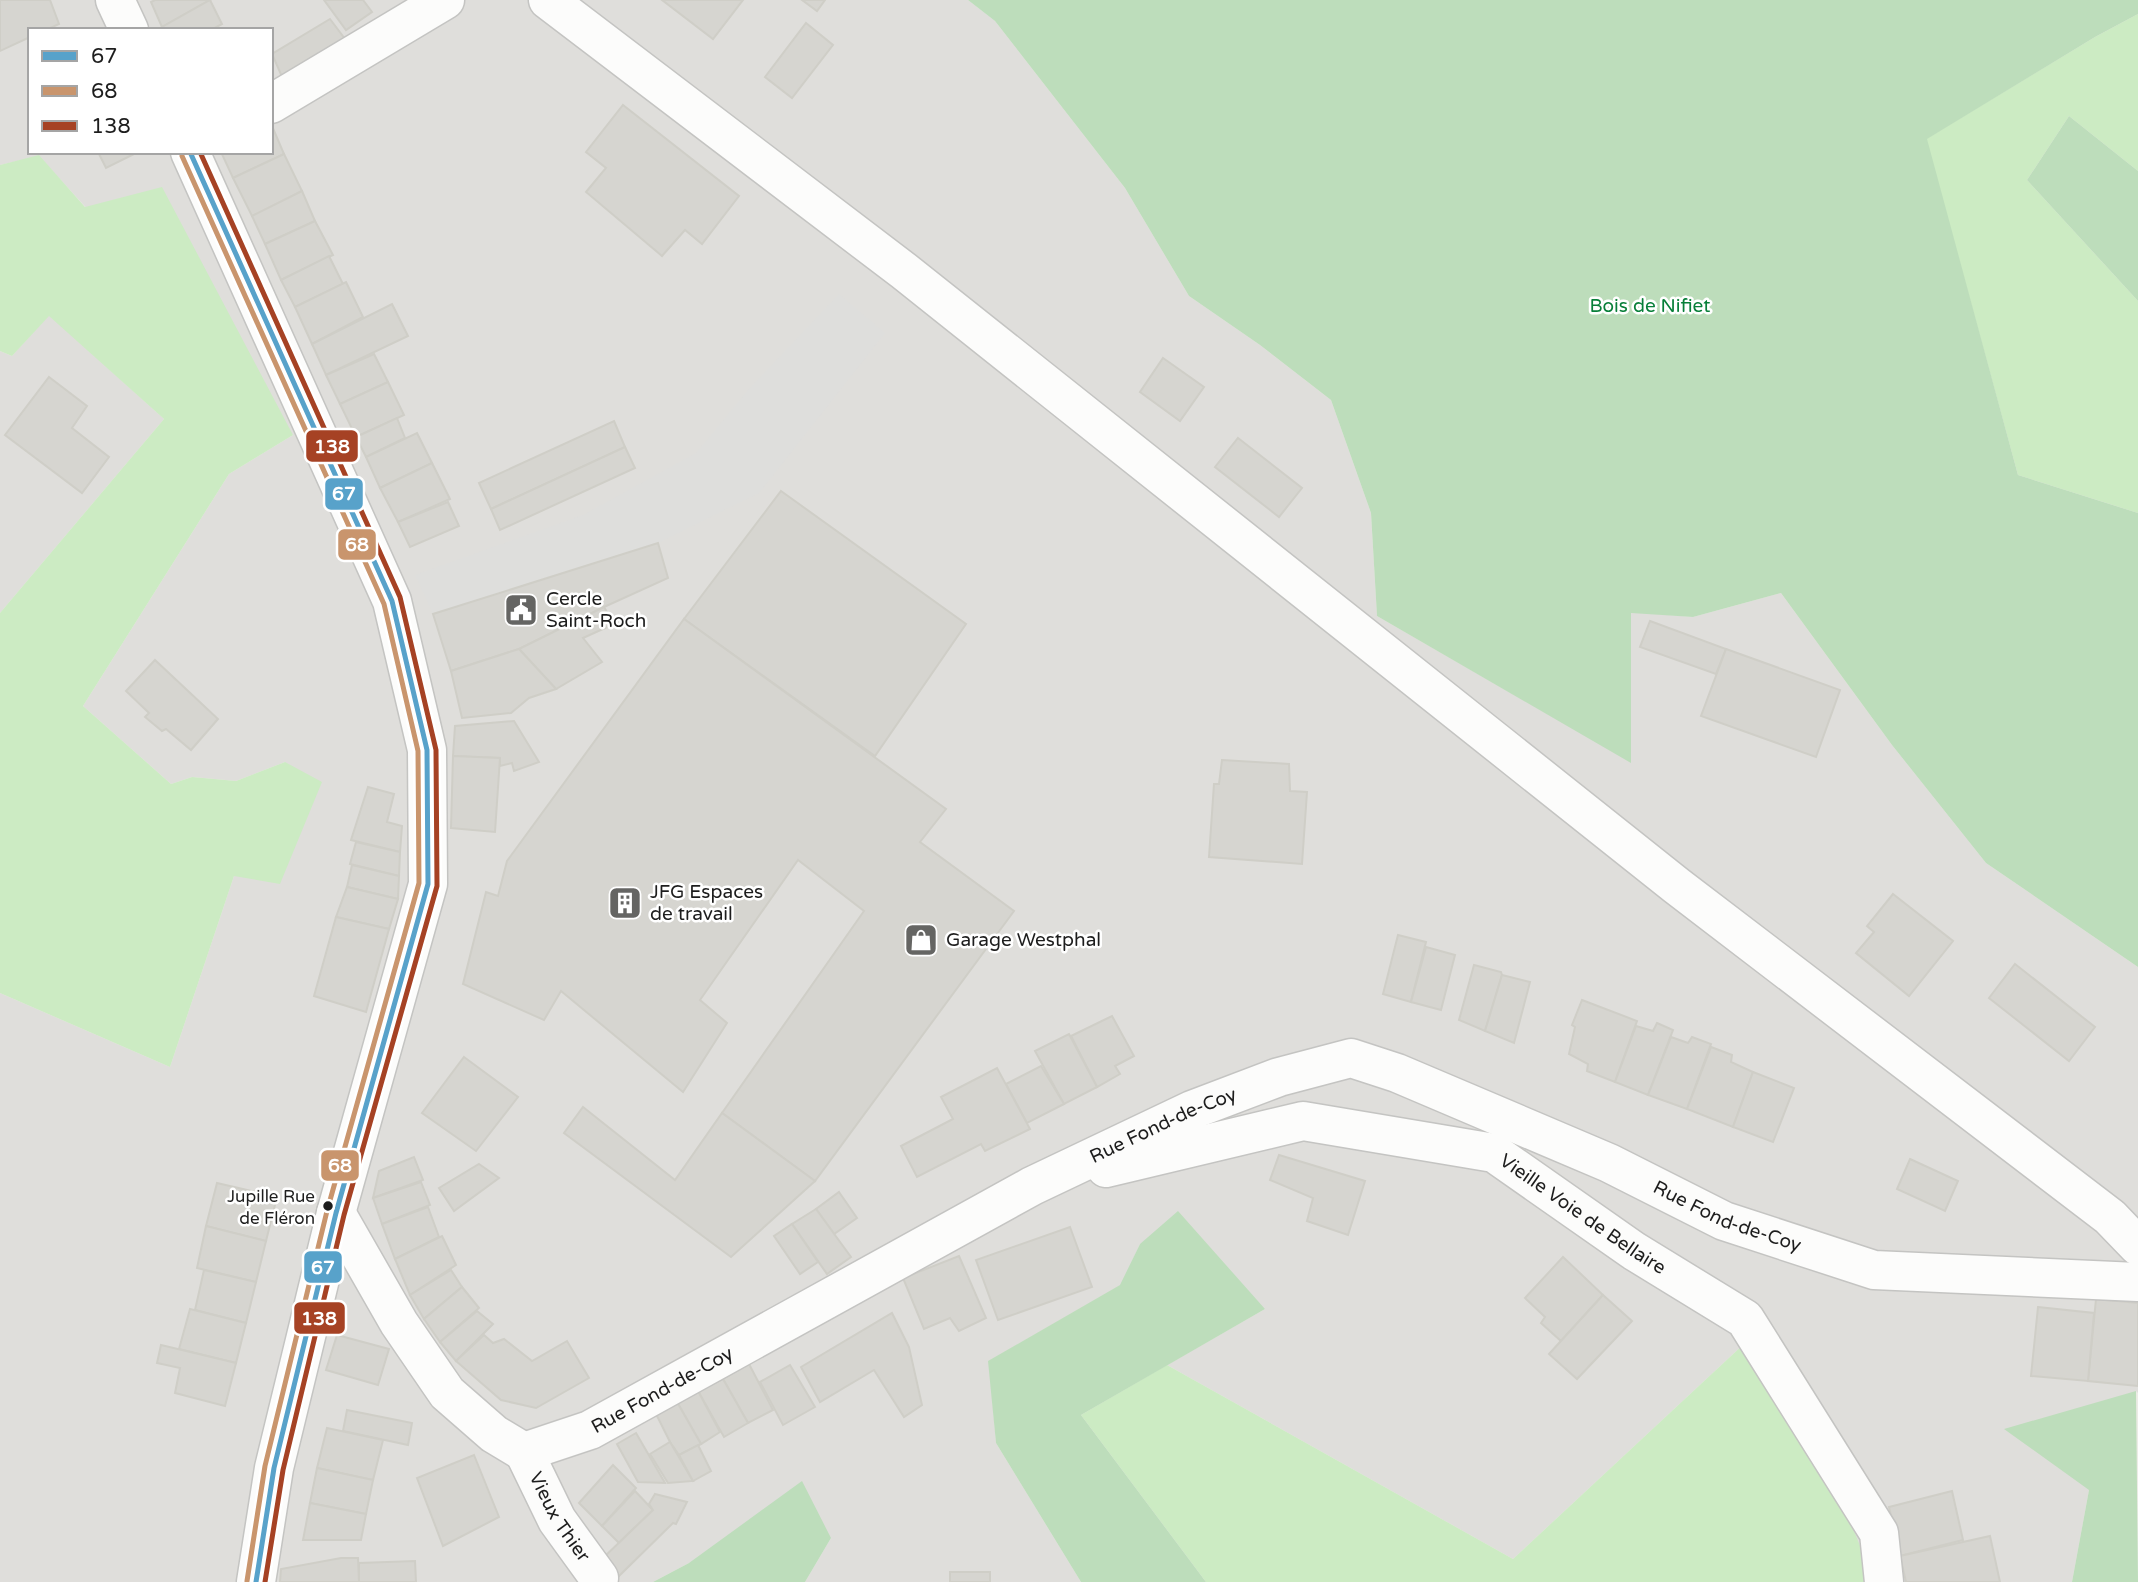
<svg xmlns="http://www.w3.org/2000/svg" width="2138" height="1582" font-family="'Varela Round',sans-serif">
<rect width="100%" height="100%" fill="#ecece6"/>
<g fill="#dfdedb" fill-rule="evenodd">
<path d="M0,0h968l27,21 130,167 64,108 71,49 71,55 40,113 6,103 254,146v-150l62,5 88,-24 111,152 94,118 152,104v426l-2,-2 -47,99 -17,92h-197l-129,-240 -233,217 -346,-194 98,-56 -125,-65 -19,41 -132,76 7,82 85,139h-276l26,-44 -142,25 -36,19h-653v-589l170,74 64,-191 51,-114 -49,19 -44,-4 -21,7 -88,-78 146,-232 64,-39 -254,-279 -39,9zM30,30h241v122h-241z"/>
<path d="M49,315l115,104 -164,194v-262l12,5z"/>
</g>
<g fill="#ccebc3">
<path d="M2138,14v157l-69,-55 -42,64 111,121v212l-120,-38 -92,-336 169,-102z"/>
<path d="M39,155l46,52 77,-20 131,248 -64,39 -146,232 88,78 21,-7 44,4 49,-19 37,20 -42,102 -46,-8 -64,191 -170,-74v-380l164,-194 -115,-103 -37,40 -12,-5v-186z"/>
<path d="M1746,1342l84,131 45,109h-669l-125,-167 86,-50 346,194z"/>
</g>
<g fill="#bdddbb">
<path d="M968,0h1170v14l-43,23 -168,102 91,336 120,38v454l-152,-104 -94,-118 -111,-152 -88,24 -62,-4v150l-254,-147 -6,-103 -40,-113 -71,-55 -71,-49 -64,-108 -130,-167z"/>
<path d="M2069,116l69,55v130l-111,-121z"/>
<path d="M1178,1211l87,98 -184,106 125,167h-125l-85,-139 -8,-82 132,-76 20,-41z"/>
<path d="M2136,1391l2,191h-66l17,-92 -85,-61z"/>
<path d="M802,1481l29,57 -26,44h-152l36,-19z"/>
</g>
<path fill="#dededc" d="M839,294l46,39 -126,160 -101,50 -225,71 -18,-39 168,-60 113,-62 52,-63z"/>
<g fill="#d6d5d0" stroke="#cfcec7" stroke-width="2">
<path d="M0,0h50l9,24 -13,6h-16v7l-30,14z"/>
<path d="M155,0h55l-48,27 -11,-25z"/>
<path d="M210,0l12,24 -11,6h-48l-1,-3z"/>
<path d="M324,0h39l9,12 -26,18z"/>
<path d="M662,0h81l-30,39z"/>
<path d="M802,0h23l-8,11z"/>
<path d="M330,19l15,20 -62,40 -11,-25z"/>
<path d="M806,23l27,22 -41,53 -27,-21z"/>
<path d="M623,105l116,91 -37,48 -17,-14 -23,26 -76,-64 20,-24 -20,-16z"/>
<path d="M272,126l12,28 -51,24 -12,-26h50z"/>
<path d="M98,152h40l-32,16z"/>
<path d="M284,154l18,37 -50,25 -19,-38z"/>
<path d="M302,191l13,30 -50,23 -13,-28z"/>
<path d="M315,221l18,34 -52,25 -16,-36z"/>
<path d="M329,256l14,28 -48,23 -14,-27z"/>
<path d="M346,282l17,35 -51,27 -17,-37z"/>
<path d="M392,304l16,32 -82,39 -14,-31z"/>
<path d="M374,354l14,28 -48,22 -14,-29z"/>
<path d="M1163,358l41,29 -24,34 -40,-29z"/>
<path d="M49,377l38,29 -15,22 37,29 -27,36 -77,-58z"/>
<path d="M388,382l16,33 -48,22 -16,-33z"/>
<path d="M397,418l8,20 -39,19 -10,-20z"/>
<path d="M614,421l11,26 -134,62 -12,-26z"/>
<path d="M417,433l15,30 -52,25 -14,-31z"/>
<path d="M1238,438l64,50 -23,29 -64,-50z"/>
<path d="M625,447l10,21 -135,62 -9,-21z"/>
<path d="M432,463l18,36 -52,23 -18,-34z"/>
<path d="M781,491l185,133 -91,132 -191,-137z"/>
<path d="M448,502l11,24 -49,21 -12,-25z"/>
<path d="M658,543l10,35 -64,29 -85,42 -68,22 -18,-57z"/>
<path d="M604,607l10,17 -31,14 19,24 -46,27 -37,-40z"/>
<path d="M684,619l262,190 -26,33 94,69 -199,270 -93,-68 142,-202 -66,-51 -98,140 27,23 -44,69 -122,-101 -17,29 -81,-36 23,-92 12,4 9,-35z"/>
<path d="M1650,621l76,28 -10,25 -76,-27z"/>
<path d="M519,649l37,40 -27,9 -18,15 -49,5 -11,-47z"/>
<path d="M1726,649l114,41 -24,67 -115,-41z"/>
<path d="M155,660l63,59 -27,31 -25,-21 -4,2 -17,-14 4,-4 -23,-22z"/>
<path d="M514,721l25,41 -25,9 -2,-8 -12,3v-8l-47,-2 2,-30z"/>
<path d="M453,756l47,2 -5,74 -44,-4z"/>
<path d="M1222,760l67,4 1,27 17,1 -5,72 -93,-7 5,-73h5z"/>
<path d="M368,787l26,7 -7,28 15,4 -2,26 -49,-12z"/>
<path d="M356,842l44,10 -1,24 -49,-12z"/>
<path d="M352,865l47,11 -1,23 -51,-12z"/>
<path d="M347,887l51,12 -9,30 -53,-12z"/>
<path d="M1893,894l60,47 -44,55 -53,-43 18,-21 -7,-6z"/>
<path d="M336,917l53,12 -23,83 -52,-16z"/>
<path d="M1398,935l28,7 -15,60 -28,-8z"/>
<path d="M1426,947l29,8 -14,55 -30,-8z"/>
<path d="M2015,964l80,63 -26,34 -80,-63z"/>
<path d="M1474,965l27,7 1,3 -17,56 -26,-11z"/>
<path d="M1502,975l28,7 -16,61 -29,-12z"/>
<path d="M1582,1000l55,21 -22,61 -28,-11 1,-7 -19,-10 6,-27 -3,-2z"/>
<path d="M1112,1016l22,40 -19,10 5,8 -23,13 -26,-51z"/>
<path d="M1657,1023l16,7 -25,65 -33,-13 21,-56 17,5z"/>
<path d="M1069,1034l28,53 -33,17 -29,-53z"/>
<path d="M1671,1037l17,6 4,-6 19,7 -24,65 -39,-14z"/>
<path d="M1711,1047l21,8 -1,7 22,10 -20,55 -46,-18z"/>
<path d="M464,1057l54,40 -42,54 -54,-38z"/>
<path d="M1041,1066l23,38 -37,19 -21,-39z"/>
<path d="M997,1068l33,61 -45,22 -4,-7 -64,33 -16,-31 52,-27 -12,-22z"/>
<path d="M1753,1072l41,16 -21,54 -40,-15z"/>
<path d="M583,1107l92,73 47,-67 93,68 -84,76 -167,-124z"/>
<path d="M1279,1155l86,26 -17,54 -41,-14 6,-23 -43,-18z"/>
<path d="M414,1157l9,23 -50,18 6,-27z"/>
<path d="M1910,1159l48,22 -13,30 -48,-22z"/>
<path d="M479,1164l20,14 -45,33 -15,-23z"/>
<path d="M421,1182l9,23 -48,19 -9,-26z"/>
<path d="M217,1183l60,14 -11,44 -60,-15z"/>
<path d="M839,1192l18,26 -23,16 -18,-25z"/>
<path d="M428,1207l11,30 -44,22 -13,-35z"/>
<path d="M816,1209l35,48 -24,17 -35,-50z"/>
<path d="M792,1224l26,38 -18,12 -26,-38z"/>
<path d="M206,1226l60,15 -10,41 -59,-14z"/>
<path d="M1070,1227l22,60 -94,33 -22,-60z"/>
<path d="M442,1236l14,29 -46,30 -15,-36z"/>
<path d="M959,1256l27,62 -27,13 -9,-13 -26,11 -21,-51z"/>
<path d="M1563,1257l40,38 -42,46 -20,-18 4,-6 -20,-19z"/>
<path d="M204,1270l52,12 -10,41 -51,-13z"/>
<path d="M451,1270l11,17 -38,32 -14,-24z"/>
<path d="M462,1287l17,21 -39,34 -16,-23z"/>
<path d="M1603,1295l29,26 -55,58 -28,-25z"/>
<path d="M2096,1299l42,4v83l-50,-5z"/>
<path d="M2038,1307l56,6 -6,68 -57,-5z"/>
<path d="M190,1309l56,14 -10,40 -57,-14z"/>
<path d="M477,1311l16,13 -37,37 -16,-19z"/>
<path d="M892,1313l17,34 13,58 -18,12 -30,-47 -54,32 -19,-35z"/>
<path d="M337,1335l52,14 -11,36 -52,-15z"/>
<path d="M484,1335l9,8 11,-4 28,22 35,-20 22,37 -53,30 -35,-8 -45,-39z"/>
<path d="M161,1345l75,18 -11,43 -50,-13 5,-25 -23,-5z"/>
<path d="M749,1364l24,46 -25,13 -25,-44z"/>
<path d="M790,1365l25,42 -32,18 -23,-43z"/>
<path d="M723,1379l25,44 -24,14 -26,-46z"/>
<path d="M698,1391l22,41 -19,12 -24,-42z"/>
<path d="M677,1402l24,42 -22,11 -9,-13 -14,-28z"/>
<path d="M347,1410l65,13 -4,22 -65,-14z"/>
<path d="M327,1428l56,12 -10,40 -56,-12z"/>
<path d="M636,1433l29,50 -27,-1 -21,-38z"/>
<path d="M670,1442l23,39 -25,2 -18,-29z"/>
<path d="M698,1445l13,26 -18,10 -14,-26z"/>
<path d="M474,1455l25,62 -56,29 -26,-68z"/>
<path d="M613,1465l23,23 -34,38 -23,-23z"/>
<path d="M317,1468l56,12 -7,34 -56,-11z"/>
<path d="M635,1491l18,19 -34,33 -17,-17z"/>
<path d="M1952,1491l11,49 -63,16 -11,-49z"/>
<path d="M655,1494l32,8 -11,22 -3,-1 -54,53 -17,-17 51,-49 -4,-6z"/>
<path d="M310,1503l56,11 -5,26h-58z"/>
<path d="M1990,1536l10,46h-94l-6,-26z"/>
<path d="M341,1558h17l1,24h-79l1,-13z"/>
<path d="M415,1561l1,21h-57v-19z"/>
<rect x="950" y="1572" width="40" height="10"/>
</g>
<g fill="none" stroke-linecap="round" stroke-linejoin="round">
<defs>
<g id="minor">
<path d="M115,0l14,30"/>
<path d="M548,0l356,271 773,615 433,331 28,29"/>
<path d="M271,104l174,-104"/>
<path d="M190,152l202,449 35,149 1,134 -92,329 -62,255 -18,114"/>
<path id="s1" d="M1106,1168l197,-47 191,32 140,98 111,68 134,214 5,49"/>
<path d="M336,1213l63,110 48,70 47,41 30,18"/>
<path id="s2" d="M524,1452l66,-22 442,-244 160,-76 87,-33 72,-19 46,15 212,90 115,58 150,49 264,12"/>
<path id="s3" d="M524,1452l33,68 42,58"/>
</g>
</defs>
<use href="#minor" stroke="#c4c4c2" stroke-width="41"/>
<use href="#minor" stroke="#fcfcfb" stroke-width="38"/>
<defs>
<path id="bus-1" d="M190,152l202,449 35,149 1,134 -92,329 -62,255 -18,114"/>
<path id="bus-2" d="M182,156l202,448 34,147 1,132 -92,328 -62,255 -18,115"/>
<path id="bus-3" d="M200,152l200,445 36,153 1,136 -93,329 -61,255 -18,112"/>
</defs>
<use href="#bus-1" stroke="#fff" stroke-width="10"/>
<use href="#bus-2" stroke="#fff" stroke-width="10"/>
<use href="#bus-3" stroke="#fff" stroke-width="10"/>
<use href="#bus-1" stroke="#58a2ca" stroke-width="5"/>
<use href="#bus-2" stroke="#c9956d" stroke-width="5"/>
<use href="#bus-3" stroke="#a64224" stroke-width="5"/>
</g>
<defs>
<symbol id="civic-square" viewBox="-11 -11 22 22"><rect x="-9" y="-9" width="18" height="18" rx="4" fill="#656563" stroke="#fff"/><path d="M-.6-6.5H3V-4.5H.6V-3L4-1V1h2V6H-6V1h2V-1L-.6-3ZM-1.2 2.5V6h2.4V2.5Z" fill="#fff"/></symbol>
<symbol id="building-square" viewBox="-11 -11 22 22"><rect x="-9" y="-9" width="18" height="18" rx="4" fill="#656563" stroke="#fff"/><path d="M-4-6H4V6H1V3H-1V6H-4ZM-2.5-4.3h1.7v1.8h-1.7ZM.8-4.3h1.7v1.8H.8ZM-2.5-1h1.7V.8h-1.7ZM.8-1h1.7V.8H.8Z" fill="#fff"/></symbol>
<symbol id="shop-square" viewBox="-11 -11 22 22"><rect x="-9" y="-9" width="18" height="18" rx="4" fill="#656563" stroke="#fff"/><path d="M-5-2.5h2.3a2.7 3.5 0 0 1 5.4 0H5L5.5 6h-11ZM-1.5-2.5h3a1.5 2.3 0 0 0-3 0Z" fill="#fff"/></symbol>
</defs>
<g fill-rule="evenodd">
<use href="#civic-square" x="502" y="591" width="38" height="38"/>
<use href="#building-square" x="606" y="884" width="38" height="38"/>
<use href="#shop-square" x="902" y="921" width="38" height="38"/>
</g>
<circle fill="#1d1d1d" stroke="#fff" stroke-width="2.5" cx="328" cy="1206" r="6"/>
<g text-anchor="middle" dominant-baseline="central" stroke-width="5" stroke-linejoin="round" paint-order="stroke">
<g font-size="17" fill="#1d1d1d" stroke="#fff" text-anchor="end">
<text x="315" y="1196">Jupille Rue<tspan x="315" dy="22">de Fléron</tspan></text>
</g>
<g font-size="19" fill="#087f39" stroke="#fff">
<text x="1650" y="306">Bois de Nifiet</text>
</g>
<g font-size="19" fill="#1d1d1d" stroke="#fff" text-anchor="start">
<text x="546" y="599">Cercle<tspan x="546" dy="22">Saint-Roch</tspan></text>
<text x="650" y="892">JFG Espaces<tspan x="650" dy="22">de travail</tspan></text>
<text x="946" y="940">Garage Westphal</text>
</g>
<g font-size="19" fill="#1d1d1d" stroke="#fff">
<text stroke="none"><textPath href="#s2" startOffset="719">Rue Fond-de-Coy</textPath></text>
<text stroke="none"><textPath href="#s1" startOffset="504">Vieille Voie de Bellaire</textPath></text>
<text stroke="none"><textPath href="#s2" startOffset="1328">Rue Fond-de-Coy</textPath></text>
<text stroke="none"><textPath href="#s2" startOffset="152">Rue Fond-de-Coy</textPath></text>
<text stroke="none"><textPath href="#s3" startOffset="74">Vieux Thier</textPath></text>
</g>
</g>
<g stroke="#fff" stroke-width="2.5">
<rect x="305" y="429" width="54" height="34" rx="7" fill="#a64224"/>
<rect x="324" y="477" width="40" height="34" rx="7" fill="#58a2ca"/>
<rect x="337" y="528" width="40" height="33" rx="7" fill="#c9956d"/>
<rect x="320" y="1149" width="40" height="33" rx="7" fill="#c9956d"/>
<rect x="303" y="1250" width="40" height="34" rx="7" fill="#58a2ca"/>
<rect x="293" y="1301" width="53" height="34" rx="7" fill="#a64224"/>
</g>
<g font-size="19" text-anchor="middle" font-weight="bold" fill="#fff">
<text x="332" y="453">138</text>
<text x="344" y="500">67</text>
<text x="357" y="551">68</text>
<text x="340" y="1172">68</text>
<text x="323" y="1274">67</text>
<text x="319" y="1325">138</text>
</g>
<rect x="28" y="28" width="245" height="126" fill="#ffffff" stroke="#a5a5a5" stroke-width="2"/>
<rect x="42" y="51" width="35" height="10" fill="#58a2ca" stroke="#a5a5a5" stroke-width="2"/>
<text x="91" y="63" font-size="21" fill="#1d1d1d">67</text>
<rect x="42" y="86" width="35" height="10" fill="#c9956d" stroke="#a5a5a5" stroke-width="2"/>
<text x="91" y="98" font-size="21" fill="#1d1d1d">68</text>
<rect x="42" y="121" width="35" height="10" fill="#a64224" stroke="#a5a5a5" stroke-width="2"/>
<text x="91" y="133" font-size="21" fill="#1d1d1d">138</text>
</svg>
